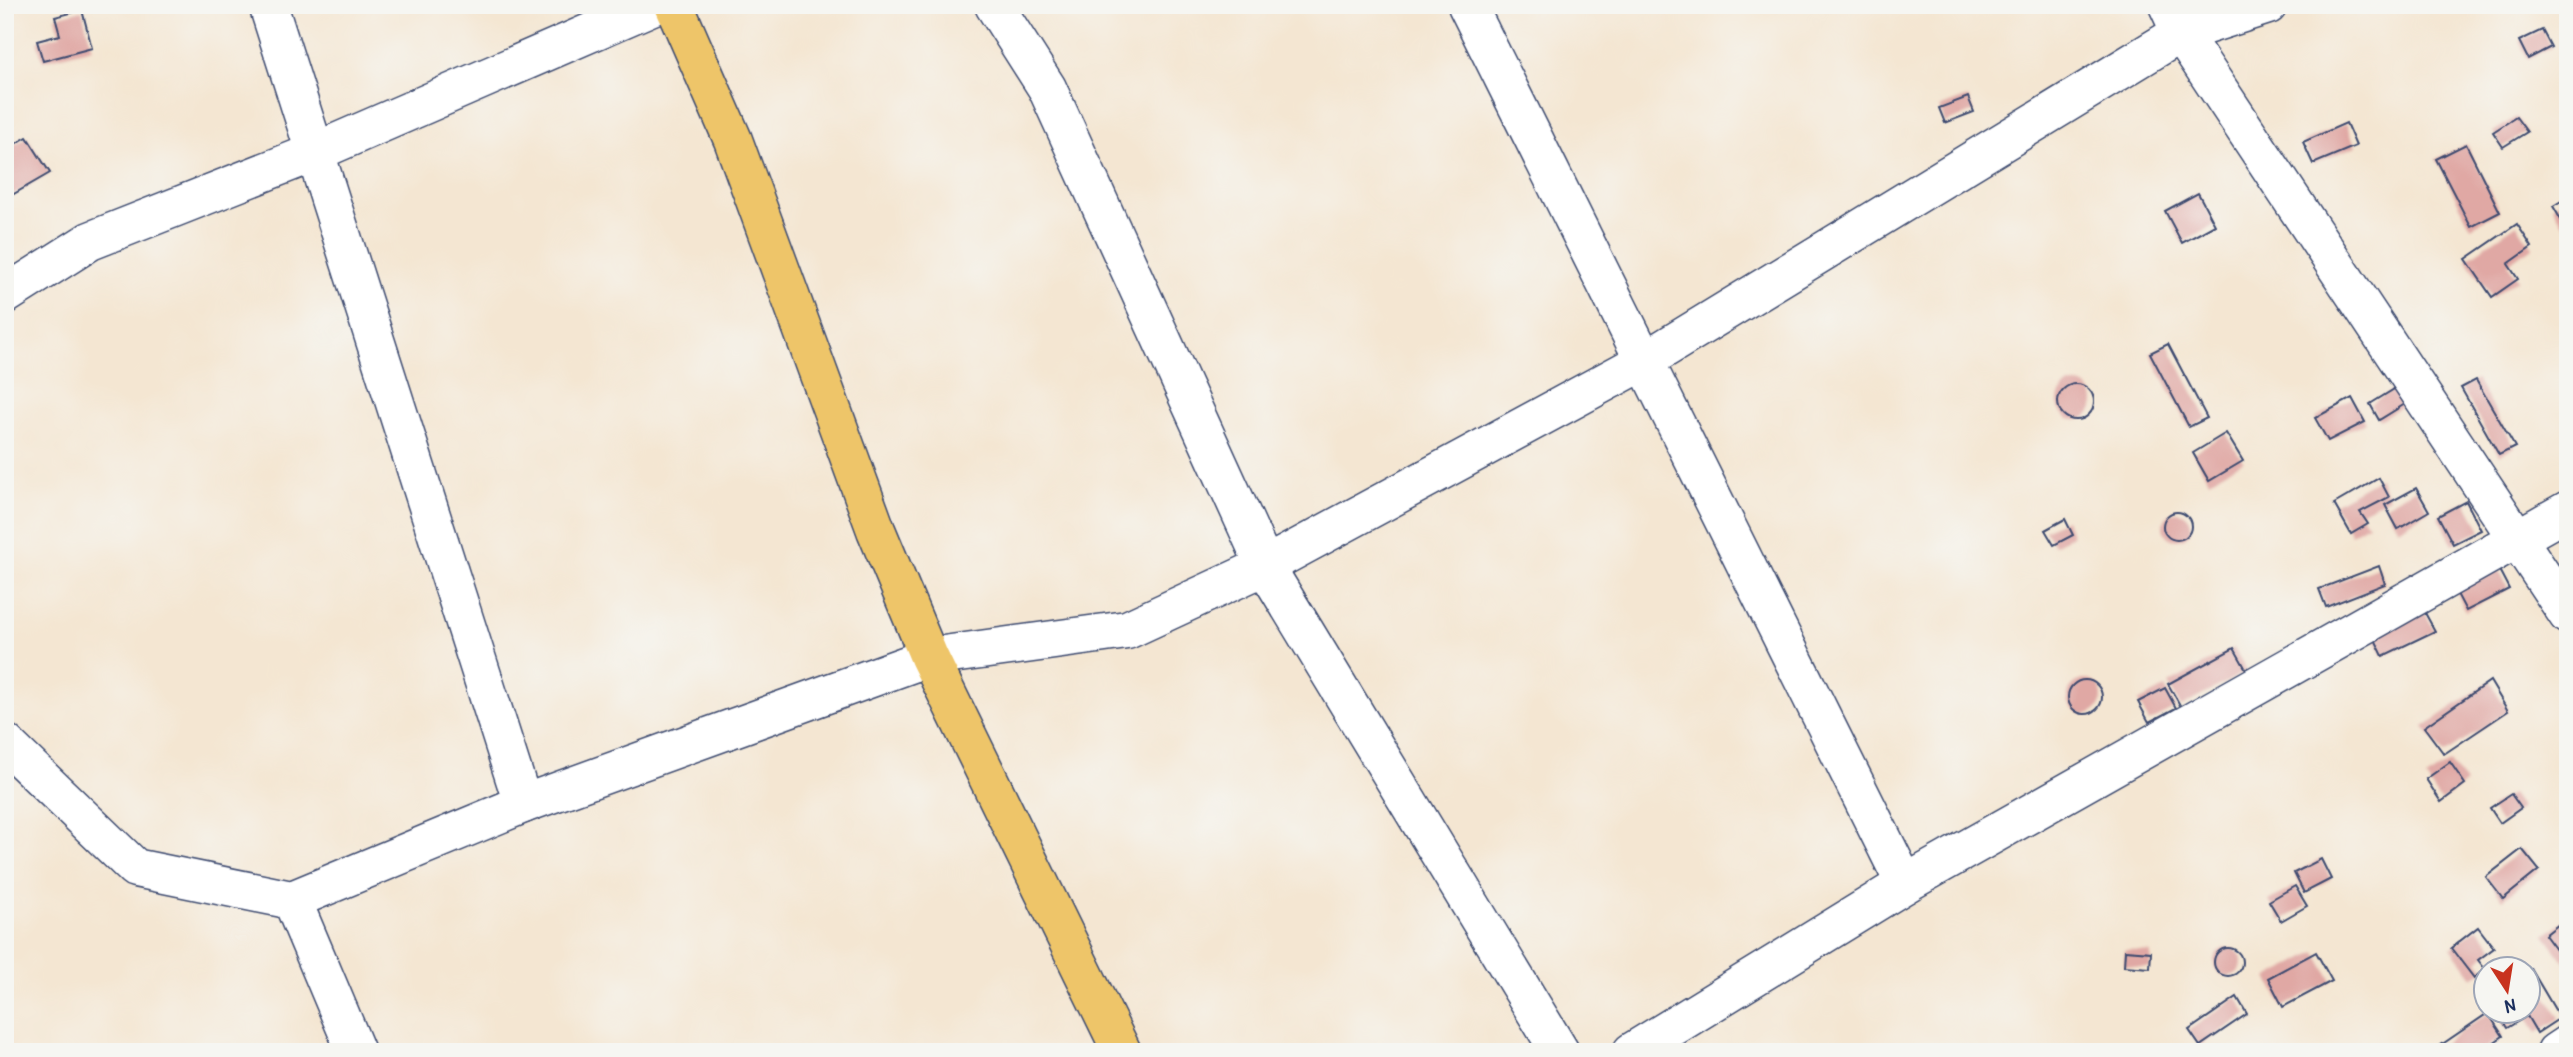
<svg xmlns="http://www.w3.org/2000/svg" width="2573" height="1057" font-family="'Patrick Hand',sans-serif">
<rect width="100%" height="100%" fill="#f6f6f2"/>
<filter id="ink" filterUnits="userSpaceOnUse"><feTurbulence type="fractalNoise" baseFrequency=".0143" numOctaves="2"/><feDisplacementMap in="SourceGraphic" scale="14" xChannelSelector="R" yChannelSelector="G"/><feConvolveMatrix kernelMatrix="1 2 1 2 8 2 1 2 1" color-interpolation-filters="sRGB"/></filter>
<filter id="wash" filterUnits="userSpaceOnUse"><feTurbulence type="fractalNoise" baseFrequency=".00686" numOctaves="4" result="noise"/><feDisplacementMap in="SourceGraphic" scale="28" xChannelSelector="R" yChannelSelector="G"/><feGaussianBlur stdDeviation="1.57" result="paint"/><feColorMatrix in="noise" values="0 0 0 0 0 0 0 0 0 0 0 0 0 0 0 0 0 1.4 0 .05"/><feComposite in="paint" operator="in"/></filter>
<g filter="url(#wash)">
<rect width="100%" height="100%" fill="#f4e6d2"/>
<g id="blocks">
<g fill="#e0a8a4">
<path d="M82,10l10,38 -49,13 -6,-20 23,-6 -5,-18z"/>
<path d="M2542,30l9,17 -23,12 -9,-18z"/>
<path d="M1968,97l6,15 -29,11 -6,-15z"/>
<path d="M2516,117l11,15 -24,15 -10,-15z"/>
<path d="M2346,123l10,23 -43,18 -10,-22z"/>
<path d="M27,137l23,36 -45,26v-49z"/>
<path d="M2466,144l34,68 -29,15 -35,-68z"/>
<path d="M2198,193l17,32 -33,18 -17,-32z"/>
<path d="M2568,197v35l-15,-26z"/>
<path d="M2517,224l15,23 -24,17 10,15 -26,18 -26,-38z"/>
<path d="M2168,344l39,74 -18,9 -39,-74z"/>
<path d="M2476,380l39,67 -16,8 -38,-67z"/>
<circle cx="2076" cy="402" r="18"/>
<path d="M2396,388l9,16 -26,16 -9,-16z"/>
<path d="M2352,398l13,24 -37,19 -13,-23z"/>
<path d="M2226,433l17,28 -34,20 -16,-28z"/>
<path d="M2379,478l10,19 -29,15 8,12 -17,10 -17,-30z"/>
<path d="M2416,488l13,23 -31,18 -13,-24z"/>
<path d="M2466,501l15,29 -28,14 -15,-28z"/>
<circle cx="2177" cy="526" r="14"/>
<path d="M2065,519l8,16 -19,10 -9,-15z"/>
<path d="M2379,566l6,18 -59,23 -7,-18z"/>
<path d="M2499,570l10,19 -43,22 -10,-19z"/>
<path d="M2424,611l11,20 -52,25 -10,-21z"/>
<path d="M2234,648l13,23 -66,36 -13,-23z"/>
<circle cx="2085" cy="697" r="17"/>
<path d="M2490,681l18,30 -64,43 -20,-27z"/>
<path d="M2165,688l11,20 -27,14 -11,-20z"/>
<path d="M2450,762l15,22 -24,18 -15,-23z"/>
<path d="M2511,794l10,14 -21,15 -10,-15z"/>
<path d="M2522,849l17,21 -36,29 -17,-22z"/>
<path d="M2321,859l10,20 -27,14 -10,-20z"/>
<path d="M2295,886l12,20 -26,15 -12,-20z"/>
<path d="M2568,917v49l-23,-31z"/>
<path d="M2478,927l16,21 -16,12 7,9 -11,9 -23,-30z"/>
<circle cx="2228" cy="962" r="14"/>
<path d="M2125,950l26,2 -1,16 -26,-2z"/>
<path d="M2316,952l16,29 -49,26 -15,-29z"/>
<path d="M2531,969l29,49 -23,15 -10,-17 -20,12 -10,-16h31v-40z"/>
<path d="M2237,997l10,17 -47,32 -11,-16z"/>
<path d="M2488,1013l15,23 -23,16h-35l-4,-7z"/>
</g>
</g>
</g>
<g filter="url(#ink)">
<use href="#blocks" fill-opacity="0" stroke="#3c4a6f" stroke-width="2"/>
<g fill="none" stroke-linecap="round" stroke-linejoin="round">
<defs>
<g id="street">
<path d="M268,5l255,799"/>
<path d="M994,5l53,83 218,478 295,486"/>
<path d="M1467,5l438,879"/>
<path d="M2168,5l13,28 387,582"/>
<path d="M5,295l85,-54 223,-88 341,-148"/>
<path d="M5,743l130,125 157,32 231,-96 406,-147 198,-27 138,-64 379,-205 537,-328 87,-28"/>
<path d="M292,900l64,152"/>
<path d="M1632,1052l273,-168 663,-374"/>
<path d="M2556,1052l12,-8"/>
</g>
<path id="primary" d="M674,5l59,135 143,390 53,127 193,395"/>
</defs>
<use href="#street" stroke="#3c4a6f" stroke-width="41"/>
<use href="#primary" stroke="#3c4a6f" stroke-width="41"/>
<use href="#street" stroke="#fff" stroke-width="38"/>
<use href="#primary" stroke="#eec569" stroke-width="38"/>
</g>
</g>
<rect width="2573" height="1057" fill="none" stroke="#f6f6f2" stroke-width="28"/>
<g transform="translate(2507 990) rotate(168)"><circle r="33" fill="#f6f6f2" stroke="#9ea6b7" stroke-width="2"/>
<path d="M0-5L12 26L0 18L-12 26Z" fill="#c8321e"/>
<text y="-10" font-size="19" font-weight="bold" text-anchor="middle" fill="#1b2f5e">N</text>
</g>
</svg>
